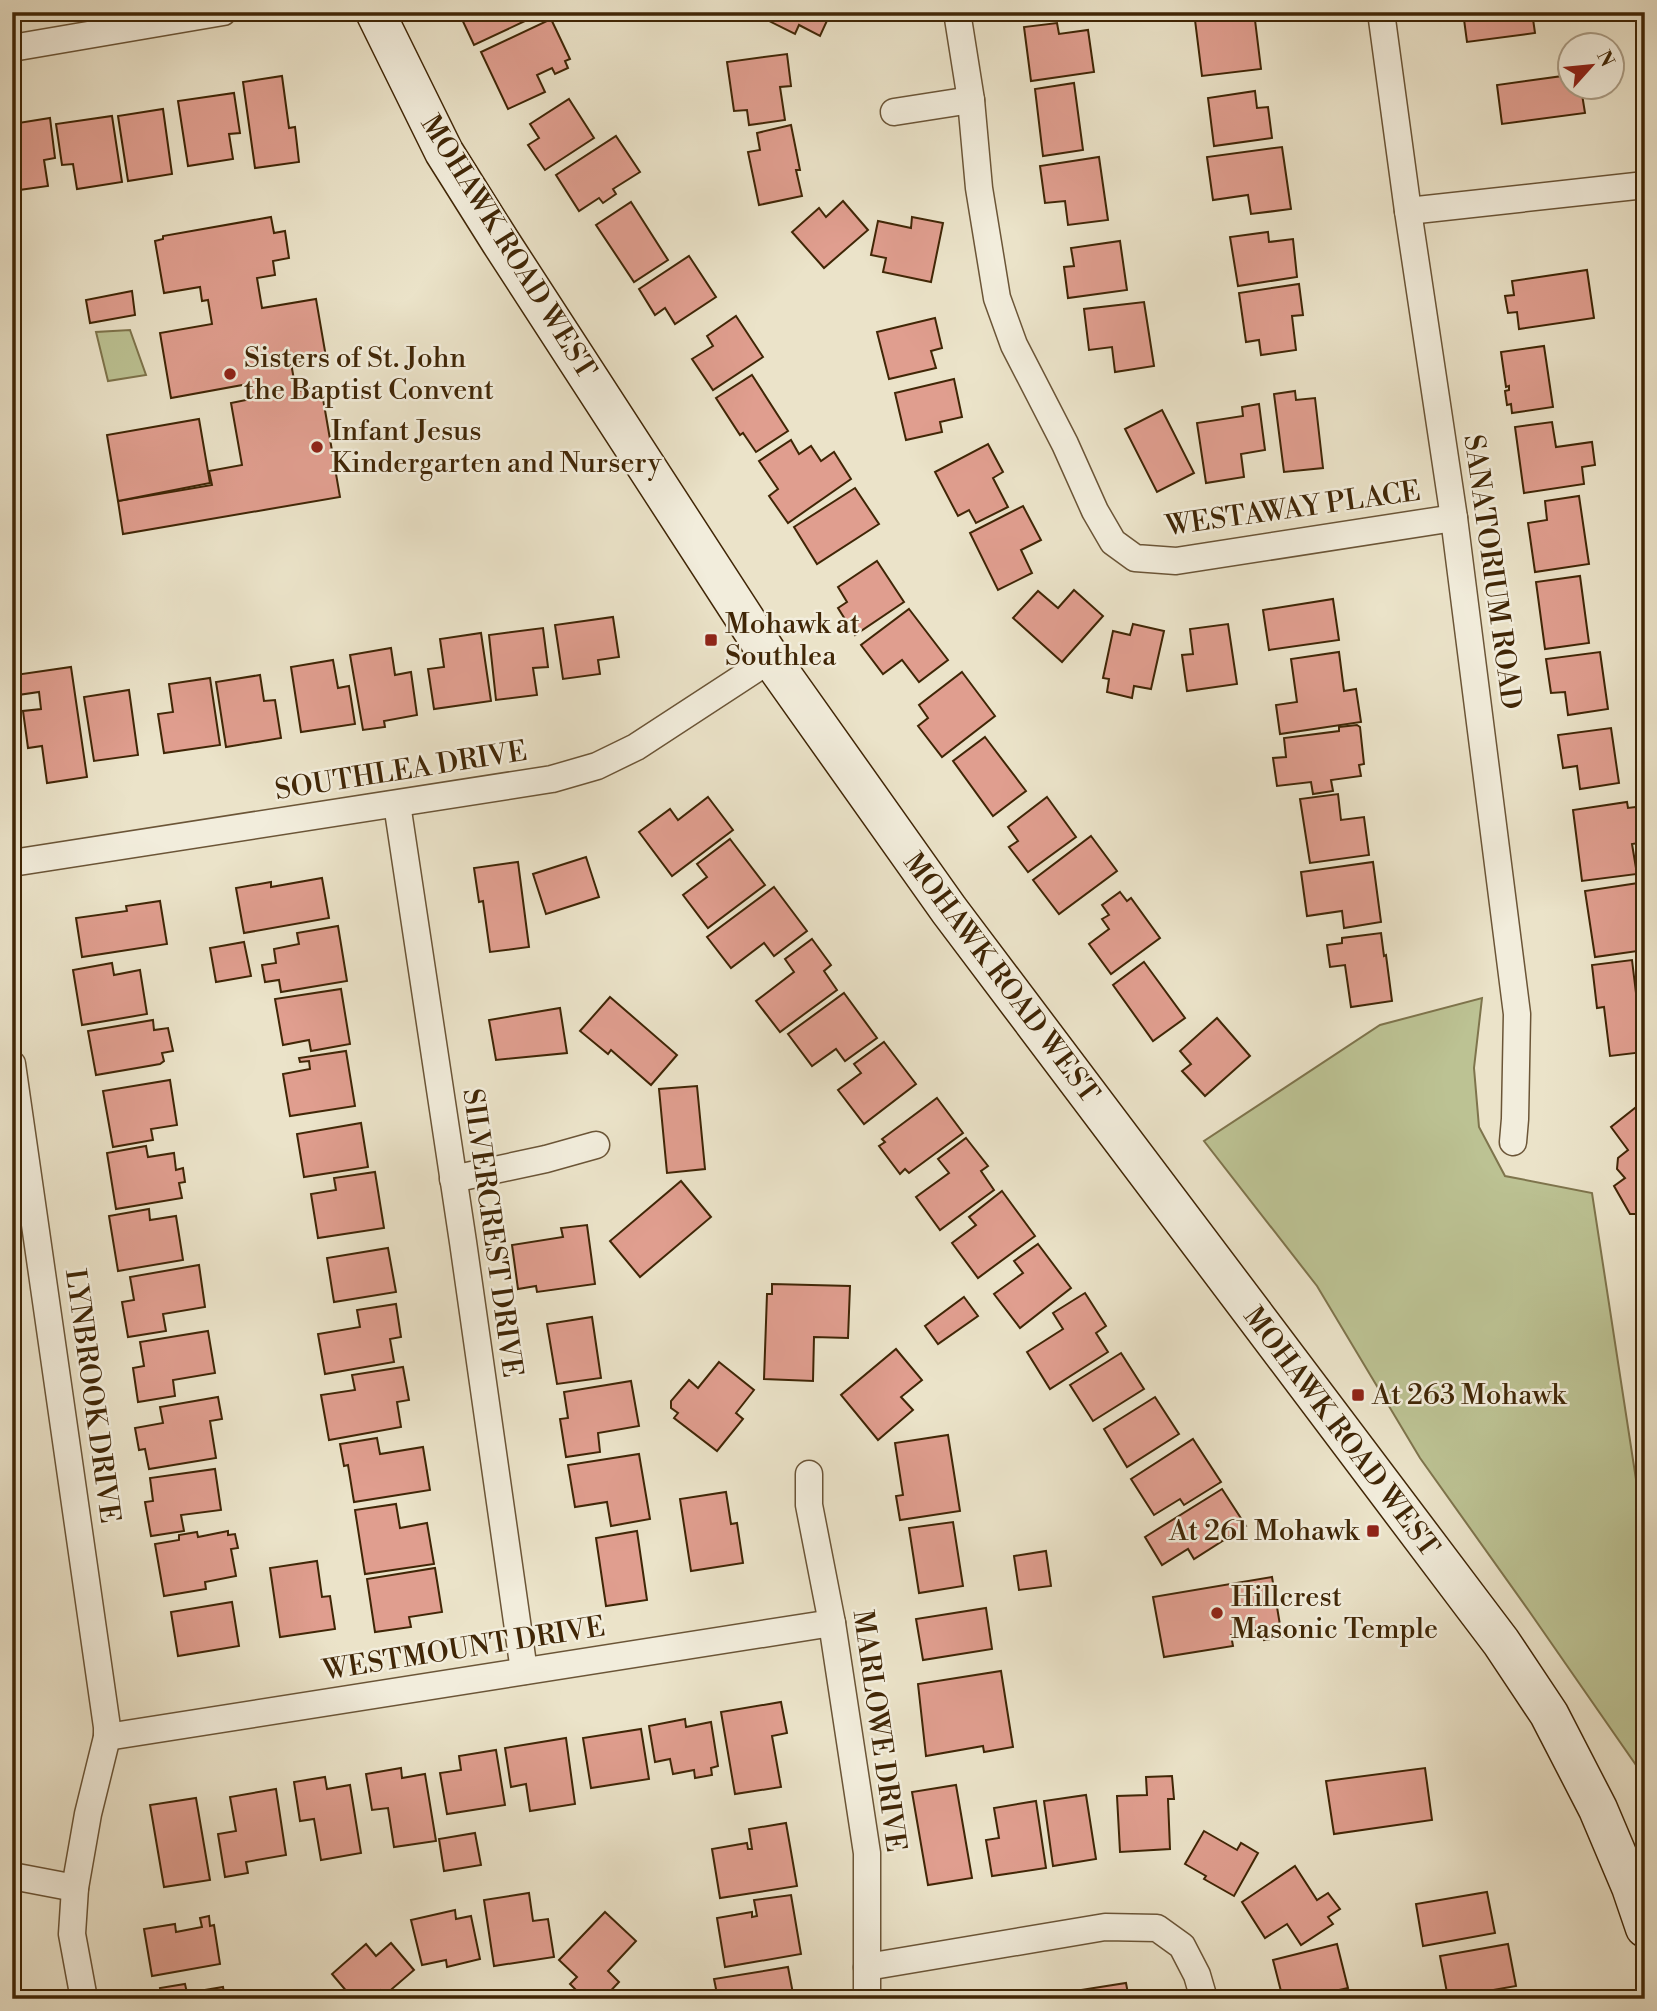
<svg xmlns="http://www.w3.org/2000/svg" width="1657" height="2011" font-family="'Libre Bodoni',serif">
<rect width="100%" height="100%" fill="#ebe3c9"/>
<filter id="stains"><feTurbulence type="fractalNoise" baseFrequency=".00286" numOctaves="4"/><feColorMatrix values="0 0 0 0 .2 0 0 0 0 .09 0 0 0 0 .02 0 0 0 .5 -.17"/></filter>
<radialGradient id="worn" r=".72"><stop offset=".6" stop-color="#630" stop-opacity="0"/><stop offset="1" stop-color="#630" stop-opacity=".3"/></radialGradient>
<g fill="#bcc293" stroke="#7e744c" stroke-width="2">
<path d="M130,330l16,45 -38,6 -12,-49z"/>
<path d="M1482,998l-8,70 5,59 26,49 87,17 53,345v240l-116,-167 -109,-153 -103,-172 -113,-145 176,-116z"/>
</g>
<g fill="#e09e8f" stroke="#402606" stroke-width="2">
<path d="M521,12l4,9 -51,24 -15,-32z"/>
<path d="M751,12h80l-11,24 -21,-11 -4,9z"/>
<path d="M1022,12h31l-31,5z"/>
<path d="M1194,12h60l7,57 -59,7z"/>
<path d="M1463,12h69l3,21 -68,9z"/>
<path d="M551,19l19,40 -5,2 3,7 -13,6 -3,-6 -15,7 8,17 -37,17 -27,-57z"/>
<path d="M1057,23l2,11 29,-4 6,42 -63,9 -7,-54z"/>
<path d="M787,54l4,32 -11,1 5,33 -36,5 -2,-15 -13,1 -7,-49z"/>
<path d="M1645,58v46l-3,1 -5,-45z"/>
<path d="M1570,75v13h11l4,25 -83,11 -5,-39z"/>
<path d="M282,76l7,52 6,-1 4,35 -44,6 -12,-86z"/>
<path d="M1074,83l9,67 -40,6 -8,-67z"/>
<path d="M1255,91l2,17 11,-1 4,31 -58,8 -6,-48z"/>
<path d="M234,93l6,40 -11,1 4,25 -45,7 -10,-65z"/>
<path d="M569,99l25,39 -49,32 -17,-25 11,-7 -9,-14z"/>
<path d="M163,109l9,65 -44,7 -10,-65z"/>
<path d="M112,116l10,66 -45,7 -4,-25 -11,1 -6,-41z"/>
<path d="M50,118l5,40 -11,2 4,26 -36,5v-67z"/>
<path d="M791,125l9,45h-4l6,26 -43,9 -11,-53 12,-2 -3,-17z"/>
<path d="M616,136l24,36 -27,17 3,5 -13,9 -4,-5 -20,13 -23,-36z"/>
<path d="M1282,147l9,62 -40,5 -3,-19 -35,5 -6,-43z"/>
<path d="M1099,157l9,63 -40,5 -3,-24 -20,2 -5,-37z"/>
<path d="M843,201l25,29 -44,38 -32,-36 27,-24 7,9z"/>
<path d="M631,202l37,58 -34,22 -38,-57z"/>
<path d="M271,217l3,16 11,-2 4,27 -16,3 2,14 -18,3 5,30 54,-9 10,58 -35,6 5,28 25,-4 19,110 -217,37 -5,-33 94,-16 -3,-14 33,-6 -11,-62 20,-4 -3,-15 -77,14 -11,-65 52,-9 -4,-24 -6,1 -2,-14 -36,6 -9,-52 8,-2v-3z"/>
<path d="M912,217l31,6 -12,59 -48,-10 3,-14 -15,-3 7,-34 33,7z"/>
<path d="M1268,232l1,10 24,-3 4,38 -59,9 -8,-49z"/>
<path d="M1120,241l7,49 -59,8 -4,-31 10,-1 -3,-18z"/>
<path d="M689,256l27,41 -41,27 -10,-16 -10,7 -16,-26z"/>
<path d="M1587,270l7,48 -75,11 -2,-17 -9,1 -3,-17 9,-1 -2,-14z"/>
<path d="M1299,284l4,31 -11,1 4,34 -35,5 -2,-15 -13,2 -7,-49z"/>
<path d="M132,291l3,24 -45,8 -4,-23z"/>
<path d="M1144,302l10,64 -39,6 -3,-25 -23,3 -5,-41z"/>
<path d="M736,316l27,41 -50,33 -21,-31 21,-13 -6,-10z"/>
<path d="M935,318l7,30 -11,3 5,17 -47,11 -12,-47z"/>
<path d="M1544,346l9,61 -41,6 -1,-9 -4,1 -2,-14 4,-1v-4l-3,1 -5,-35z"/>
<path d="M752,375l36,56 -32,21 -13,-19 -3,2 -24,-37z"/>
<path d="M954,379l8,38 -22,5 2,10 -36,8 -11,-47z"/>
<path d="M1295,391l1,9 19,-2 8,70 -39,4 -10,-78z"/>
<path d="M1259,404l6,46 -24,4 3,23 -38,6 -9,-60 46,-7 -1,-9z"/>
<path d="M1162,410l32,63 -37,19 -32,-63z"/>
<path d="M199,419l11,64 -92,18 -11,-66z"/>
<path d="M1552,422l4,25 36,-5 3,23 -13,2 2,17 -60,9 -9,-66z"/>
<path d="M791,440l8,14 12,-8 10,15 13,-9 17,27 -63,44 -19,-27 9,-7 -19,-28z"/>
<path d="M988,444l15,28 -10,6 15,29 -32,16 -7,-13 -11,6 -23,-44z"/>
<path d="M855,488l24,36 -62,40 -23,-37z"/>
<path d="M1579,496l10,68 -54,8 -7,-49 19,-3 -2,-19z"/>
<path d="M1023,506l18,34 -20,10 11,23 -34,17 -28,-57z"/>
<path d="M877,561l27,41 -49,33 -17,-27 9,-6 -9,-15z"/>
<path d="M1580,576l9,67 -44,6 -9,-67z"/>
<path d="M1074,590l29,26 -41,46 -49,-44 25,-27 20,17z"/>
<path d="M1333,599l6,41 -70,10 -6,-40z"/>
<path d="M909,609l39,51 -29,22 -17,-22 -19,14 -22,-29z"/>
<path d="M613,617l6,40 -21,3 2,14 -37,5 -8,-54z"/>
<path d="M1133,624l31,7 -13,58 -17,-3 -2,12 -25,-6 2,-13 -6,-1 10,-47 17,4z"/>
<path d="M1228,624l9,60 -50,7 -5,-36 11,-1 -3,-25z"/>
<path d="M543,628l5,39 -15,1 4,27 -41,5 -7,-65z"/>
<path d="M481,633l10,68 -57,8 -6,-40 16,-2 -4,-28z"/>
<path d="M391,648l4,27 16,-3 6,43 -33,6 1,6 -22,3 -13,-75z"/>
<path d="M1339,652l5,39 12,-2 5,33 -81,12 -4,-29 21,-3 -6,-43z"/>
<path d="M1600,652l8,57 -40,6 -3,-23 -14,1 -5,-34z"/>
<path d="M333,660l5,28 11,-2 6,38 -54,8 -10,-65z"/>
<path d="M71,667l16,110 -40,6 -5,-37 -14,2 -5,-37 18,-2 -2,-17 -21,3 -3,-20z"/>
<path d="M962,672l33,44 -53,41 -24,-31 10,-8 -9,-13z"/>
<path d="M260,675l4,26 11,-1 6,38 -55,9 -10,-65z"/>
<path d="M210,678l10,67 -56,8 -6,-39 15,-2 -4,-28z"/>
<path d="M129,690l9,65 -44,6 -10,-64z"/>
<path d="M1357,725l3,2 4,37 -5,1 2,11 -30,4 2,11 -20,3 -2,-12 -34,4 -4,-28 13,-1 -2,-19 55,-7v-4z"/>
<path d="M1611,728l8,55 -39,6 -3,-23 -14,2 -5,-33z"/>
<path d="M985,737l41,54 -33,25 -40,-55z"/>
<path d="M1338,794l3,26 23,-3 5,38 -59,8 -10,-64z"/>
<path d="M708,797l25,33 -61,46 -33,-44 31,-23 8,11z"/>
<path d="M1047,797l29,40 -48,35 -19,-25 9,-6 -10,-14z"/>
<path d="M1627,802l1,6 16,-2 1,36 -13,2 5,30 -55,7 -9,-71z"/>
<path d="M1091,836l26,35 -58,43 -26,-34z"/>
<path d="M730,839l35,46 -57,43 -25,-33 24,-18 -10,-13z"/>
<path d="M586,857l13,40 -53,17 -13,-40z"/>
<path d="M518,862l11,85 -39,5 -7,-51 -4,1 -5,-34z"/>
<path d="M1373,862l8,60 -37,6 -2,-17 -35,5 -6,-44z"/>
<path d="M322,878l7,40 -85,15 -8,-45 35,-6v5z"/>
<path d="M1645,882v68l-50,7 -10,-66z"/>
<path d="M774,887l33,44 -33,25 -10,-13 -33,25 -24,-31z"/>
<path d="M1120,892l7,9 4,-3 29,40 -49,36 -22,-30 20,-15 -7,-10 7,-4 -7,-10z"/>
<path d="M160,901l7,43 -85,13 -6,-39 51,-7 -1,-5z"/>
<path d="M338,926l9,55 -66,11 -2,-12 -14,2 -3,-17 14,-2 -2,-14 25,-5 -2,-11z"/>
<path d="M1381,933l3,23 2,-1 6,46 -41,6 -6,-42 -15,2 -3,-22 15,-2v-5z"/>
<path d="M812,939l19,26 -7,6 13,19 -57,42 -24,-31 38,-29 -9,-13z"/>
<path d="M244,942l7,34 -35,6 -6,-34z"/>
<path d="M1632,960l4,33 9,-1v39l-4,1 3,20 -34,4 -6,-49 -7,1 -5,-43z"/>
<path d="M1144,962l41,56 -32,23 -40,-56z"/>
<path d="M112,963l2,12 26,-5 7,44 -65,11 -9,-55z"/>
<path d="M341,989l9,55 -39,7 -2,-11 -26,5 -8,-46z"/>
<path d="M844,993l33,45 -32,23 -9,-12 -24,17 -24,-32z"/>
<path d="M610,997l67,58 -26,30 -40,-35 -3,4 -28,-23z"/>
<path d="M560,1008l7,45 -71,7 -7,-40z"/>
<path d="M1217,1018l33,38 -45,40 -23,-25 9,-7 -11,-13z"/>
<path d="M153,1020l1,10 14,-2 5,23 -11,2 2,8 -4,3 -64,11 -8,-44z"/>
<path d="M884,1042l32,42 -52,40 -26,-34 23,-17 -7,-9z"/>
<path d="M346,1051l9,55 -65,10 -7,-42 27,-5 -1,-8 -9,1 -1,-4z"/>
<path d="M170,1080l7,45 -26,4 2,11 -40,7 -10,-56z"/>
<path d="M697,1086l8,83 -38,4 -8,-84z"/>
<path d="M937,1098l26,35 -54,40 -4,-4 -5,5 -21,-28 6,-4 -3,-3z"/>
<path d="M1640,1104l5,7v96l-9,7h-6l-16,-28 11,-8 -8,-9 1,-11 10,-8 -17,-23z"/>
<path d="M361,1123l7,44 -64,10 -7,-43z"/>
<path d="M966,1138l22,28 -7,5 13,19 -54,40 -24,-33 33,-24 -11,-14z"/>
<path d="M146,1146l2,11 26,-4 2,17 7,-2 2,14 -6,1 3,15 -66,11 -9,-56z"/>
<path d="M375,1172l9,56 -66,10 -7,-44 25,-4 -2,-12z"/>
<path d="M681,1181l30,36 -71,60 -30,-36z"/>
<path d="M1002,1191l33,45 -57,42 -26,-35 24,-18 -7,-8z"/>
<path d="M149,1209l1,11 26,-4 7,44 -65,11 -9,-55z"/>
<path d="M587,1225l8,59 -58,8 -1,-6 -18,3 -6,-44 51,-8 -2,-9z"/>
<path d="M1038,1244l33,44 -51,40 -26,-34 29,-21 -9,-12z"/>
<path d="M388,1248l8,44 -62,10 -7,-44z"/>
<path d="M199,1265l6,42 -42,7 3,17 -38,6 -6,-35 12,-2 -4,-23z"/>
<path d="M772,1284l78,2 -2,52 -34,-1 -1,44 -49,-2 3,-85h5z"/>
<path d="M1085,1293l21,33 -10,7 12,19 -58,37 -23,-37 36,-23 -10,-16z"/>
<path d="M964,1297l14,19 -40,28 -13,-18z"/>
<path d="M396,1304l5,33 -11,2 4,23 -69,12 -7,-40 42,-7 -3,-17z"/>
<path d="M592,1317l9,61 -44,6 -10,-60z"/>
<path d="M208,1331l7,42 -42,7 2,16 -37,6 -5,-34 11,-2 -4,-24z"/>
<path d="M896,1349l26,31 -21,17 12,13 -35,30 -37,-45z"/>
<path d="M1121,1353l23,36 -51,32 -23,-36z"/>
<path d="M719,1362l35,28 -18,23 7,6 -26,32 -43,-33 4,-5 -7,-5v-7l18,-21 9,8z"/>
<path d="M403,1367l6,33 -12,2 4,25 -72,13 -8,-45 34,-5 -3,-15z"/>
<path d="M631,1381l8,45 -41,7 2,19 -34,5 -6,-38 8,-1 -4,-26z"/>
<path d="M218,1397l4,22 -12,2 6,37 -67,11 -4,-20 -6,1 -4,-22 28,-5 -3,-16z"/>
<path d="M1155,1397l24,37 -52,33 -23,-38z"/>
<path d="M948,1435l12,76 -60,9 -4,-24 7,-1 -8,-52z"/>
<path d="M377,1438l3,16 43,-7 7,43 -76,12 -6,-37 -4,1 -4,-22z"/>
<path d="M1193,1439l28,43 -37,23 -4,-6 -26,16 -23,-36z"/>
<path d="M639,1454l11,65 -39,7 -4,-24 -32,5 -7,-42z"/>
<path d="M215,1469l6,41 -40,5 3,16 -33,5 -6,-34 8,-1 -3,-23z"/>
<path d="M1222,1489l24,37 -52,33 -6,-10 -26,16 -17,-28z"/>
<path d="M726,1492l5,32 6,-1 6,40 -52,8 -11,-72z"/>
<path d="M396,1504l4,24 27,-5 7,41 -69,10 -10,-64z"/>
<path d="M953,1522l10,64 -44,7 -10,-65z"/>
<path d="M228,1531v4l7,-1 3,14 -7,1 5,27 -31,6 1,7 -42,7 -9,-52 24,-4v-5l18,-3 1,5z"/>
<path d="M637,1531l10,69 -41,6 -10,-68z"/>
<path d="M1046,1551l5,35 -32,4 -5,-34z"/>
<path d="M317,1561l5,36 8,-1 5,33 -55,8 -10,-69z"/>
<path d="M435,1568l7,44 -33,5 2,10 -36,5 -8,-53z"/>
<path d="M1272,1577l10,60 -18,3 -2,-11 -31,6 2,11 -69,11 -11,-60z"/>
<path d="M232,1602l7,44 -61,10 -7,-44z"/>
<path d="M986,1608l6,41 -69,11 -7,-41z"/>
<path d="M1001,1671l12,76 -29,5 -1,-6 -57,10 -8,-72z"/>
<path d="M781,1702l6,31 -15,3 9,51 -46,7 -14,-82z"/>
<path d="M685,1719l1,8 25,-5 7,44 -7,2 1,7 -17,3 -1,-8 -21,4 -3,-15 -15,3 -6,-36z"/>
<path d="M641,1729l8,50 -58,9 -8,-50z"/>
<path d="M566,1738l9,66 -45,7 -4,-27 -15,3 -6,-39z"/>
<path d="M496,1750l9,55 -58,9 -7,-41 21,-3 -2,-14z"/>
<path d="M401,1768l1,10 23,-4 11,67 -42,6 -6,-39 -16,2 -6,-36z"/>
<path d="M1425,1768l7,52 -98,14 -8,-53z"/>
<path d="M1172,1776l2,23h-6l2,50 -50,3 -3,-56 30,-1 -1,-18z"/>
<path d="M325,1777l2,12 23,-4 11,68 -40,7 -7,-41 -14,2 -6,-39z"/>
<path d="M956,1785l16,93 -44,7 -16,-93z"/>
<path d="M276,1789l10,66 -40,7 2,11 -23,4 -7,-43 18,-3 -6,-34z"/>
<path d="M1086,1795l10,64 -43,7 -9,-65z"/>
<path d="M196,1798l14,82 -46,7 -14,-82z"/>
<path d="M1036,1801l10,67 -54,8 -6,-36 13,-2 -5,-30z"/>
<path d="M786,1823l11,63 -77,12 -8,-49 35,-6 1,6h4l-3,-20z"/>
<path d="M1204,1831l33,19 4,-7 17,10 -24,43 -30,-17 2,-3 -21,-12z"/>
<path d="M475,1833l6,32 -37,6 -5,-32z"/>
<path d="M1295,1866l22,34 11,-7 12,16 -12,8 5,7 -32,21 -14,-21 -22,14 -23,-36z"/>
<path d="M1487,1892l8,41 -72,13 -7,-42z"/>
<path d="M529,1893l4,28 15,-2 6,38 -60,9 -10,-66z"/>
<path d="M791,1895l10,59 -76,13 -8,-49 35,-6v5l5,-1 -3,-16z"/>
<path d="M455,1910l1,9 15,-3 9,43 -33,8 -1,-7 -24,5 -11,-45z"/>
<path d="M605,1912l31,29 -28,30 11,11 -16,17h-18l-15,-15 7,-7 -18,-17z"/>
<path d="M209,1916l1,10 4,-1 6,39 -68,12 -8,-47 31,-5 1,8 26,-5 -2,-9z"/>
<path d="M391,1943l23,27 -29,25 -5,-5 -11,9h-16l-21,-25 34,-30 10,12z"/>
<path d="M1337,1944l11,44 -27,6 1,5h-39l-10,-39z"/>
<path d="M1508,1944l8,42 -68,12 -8,-42z"/>
<path d="M788,1967l6,32h-76l-4,-20z"/>
<path d="M1126,1983l3,16h-60l-1,-7z"/>
<path d="M185,1984l2,9 36,-6 2,12h-63l-2,-11z"/>
</g>
<g fill="none" stroke-linecap="round" stroke-linejoin="round">
<defs>
<g id="minor">
<path d="M957,12l14,88 8,88 18,110 17,47 51,99 30,67 18,31 22,16 41,3 278,-43"/>
<path d="M1381,12l27,199 46,307 63,496 -2,105 -2,23"/>
<path d="M12,48l211,-36"/>
<path d="M894,112l77,-12"/>
<path d="M1408,211l237,-26"/>
<path d="M397,804l66,438 61,429"/>
<path d="M12,863l540,-84 45,-13 39,-19 135,-88"/>
<path d="M12,1064l95,663v10l-19,77 -13,74 -3,46 12,65"/>
<path d="M453,1179l93,-20 50,-14"/>
<path d="M809,1474v31l23,118 35,230v146"/>
<path d="M107,1737l725,-114"/>
<path d="M12,1876l63,12"/>
<path d="M867,1967l238,-40 52,1 25,18 15,29 7,24"/>
</g>
<path id="secondary" d="M375,12l69,140 56,89 271,418 178,251 524,695 28,37 48,72 49,95 33,78 14,41"/>
</defs>
<use href="#minor" stroke="#6b5537" stroke-width="29"/>
<use href="#secondary" stroke="#402606" stroke-width="41"/>
<use href="#minor" stroke="#f2eddc" stroke-width="26"/>
<use href="#secondary" stroke="#f2eddc" stroke-width="38"/>
</g>
<g fill="#8f2418" stroke="#f2eddc" stroke-width="2.5">
<circle cx="230" cy="374" r="7"/>
<circle cx="317" cy="447" r="7"/>
<rect x="704" y="633" width="14" height="14" rx="3.5"/>
<rect x="1351" y="1388" width="14" height="14" rx="3.5"/>
<rect x="1366" y="1524" width="14" height="14" rx="3.5"/>
<circle cx="1217" cy="1613" r="7"/>
</g>
<g text-anchor="middle" dominant-baseline="central" stroke-width="5" stroke-linejoin="round" paint-order="stroke">
<g font-size="28" fill="#402606" stroke="#f2eddc">
<text transform="translate(508 247) rotate(58)">MOHAWK ROAD WEST</text>
<text transform="translate(1293 509) rotate(-8)">WESTAWAY PLACE</text>
<text transform="translate(1492 572) rotate(82)">SANATORIUM ROAD</text>
<text transform="translate(401 771) rotate(-9)">SOUTHLEA DRIVE</text>
<text transform="translate(1001 978) rotate(53)">MOHAWK ROAD WEST</text>
<text transform="translate(492 1233) rotate(82)">SILVERCREST DRIVE</text>
<text transform="translate(92 1396) rotate(82)">LYNBROOK DRIVE</text>
<text transform="translate(1341 1432) rotate(53)">MOHAWK ROAD WEST</text>
<text transform="translate(464 1649) rotate(-9)">WESTMOUNT DRIVE</text>
<text transform="translate(879 1731) rotate(82)">MARLOWE DRIVE</text>
</g>
<g font-size="28" fill="#402606" stroke="#f2eddc" text-anchor="start">
<text x="244" y="358">Sisters of St. John<tspan x="244" dy="32">the Baptist Convent</tspan></text>
<text x="331" y="431">Infant Jesus<tspan x="331" dy="32">Kindergarten and Nursery</tspan></text>
<text x="725" y="624">Mohawk at<tspan x="725" dy="32">Southlea</tspan></text>
<text x="1372" y="1395">At 263 Mohawk</text>
<text x="1359" y="1531" text-anchor="end">At 261 Mohawk</text>
<text x="1231" y="1597">Hillcrest<tspan x="1231" dy="32">Masonic Temple</tspan></text>
</g>
</g>
<rect width="1657" height="2011" fill="none" stroke="#ebe3c9" stroke-width="42"/>
<rect x="14" y="14" width="1629" height="1983" fill="none" stroke="#402606" stroke-width="3.5"/>
<rect x="21" y="21" width="1615" height="1969" fill="none" stroke="#402606" stroke-width="2"/>
<g transform="translate(1591 66) rotate(63)"><circle r="33" fill="#f2eddc" stroke="#ab9d86" stroke-width="2"/>
<path d="M0-5L12 26L0 18L-12 26Z" fill="#8f2418"/>
<text y="-10" font-size="19" font-weight="bold" text-anchor="middle" fill="#402606">N</text>
</g>
<rect width="100%" height="100%" filter="url(#stains)"/>
<rect width="100%" height="100%" fill="url(#worn)"/>
</svg>
